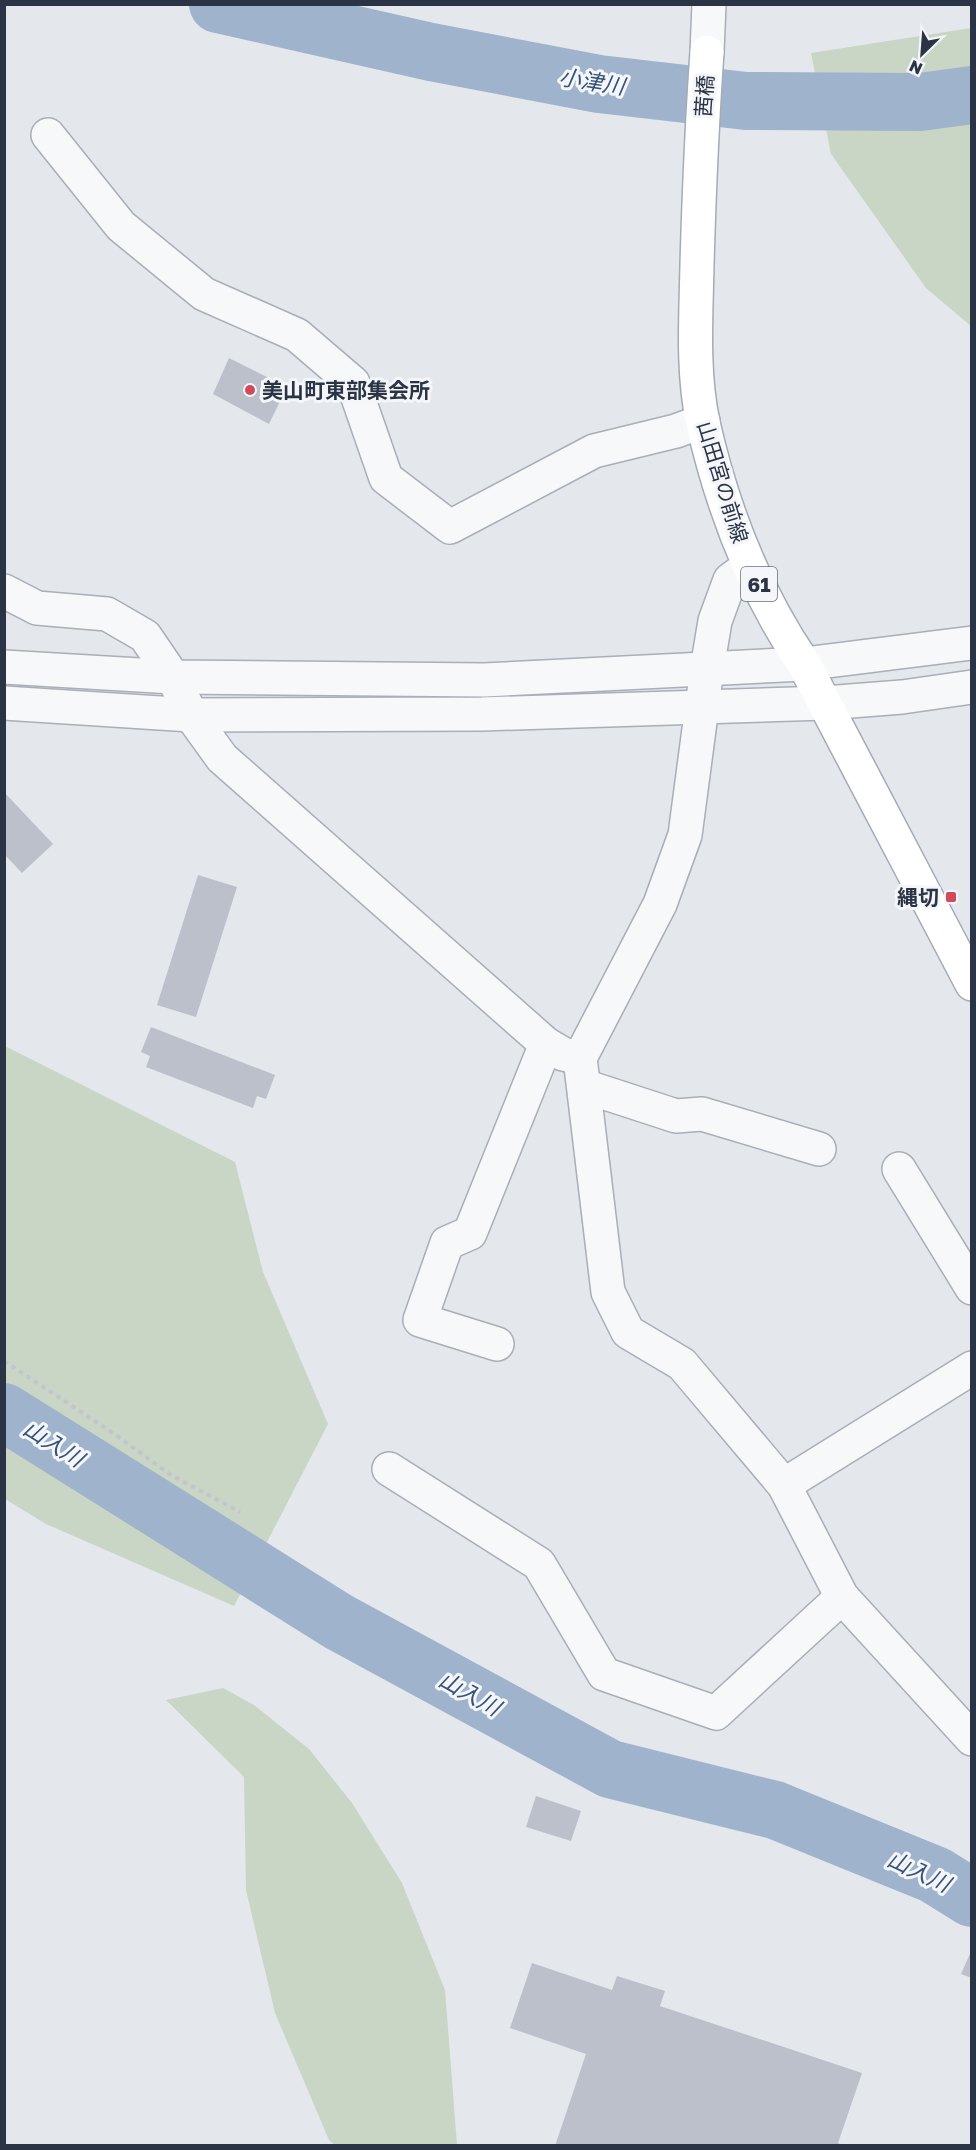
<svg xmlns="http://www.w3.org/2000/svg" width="976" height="2150" font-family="'Golos Text','Noto Sans JP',sans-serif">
<rect width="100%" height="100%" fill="#e4e7ec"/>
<g fill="#c9d6c5">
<path d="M971,28h1l-1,298 -45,-38 -95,-134 -20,-101z"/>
<path d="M5,1046l230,116 28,110 65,152 -94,182 -188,-82 -41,-25z"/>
<path d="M223,1688l31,17 55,44 43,54 50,80 43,107 12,155 -121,1 -7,-6 -54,-127 -29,-123 -2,-113 -78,-77z"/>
</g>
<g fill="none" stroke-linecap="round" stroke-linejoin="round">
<g stroke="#9fb4cc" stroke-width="58">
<path d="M218,4l213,48 168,32 147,17 174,1 52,-7"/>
<path d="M4,1412l335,210 271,147 165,41 160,65 37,23"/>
</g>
</g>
<g fill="#bbc0ca">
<path d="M229,358l58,29 -18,37 -56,-30z"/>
<path d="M4,792l49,52 -31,29 -18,-19z"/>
<path d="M198,875l39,12 -41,130 -39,-12z"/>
<path d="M151,1027l124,48 -9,24 -9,-3 -4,12 -107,-41 4,-11 -9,-4z"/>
<path d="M536,1796l45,15 -10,30 -45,-14z"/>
<path d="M972,1949v29l-11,-4z"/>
<path d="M532,1963l80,27 5,-14 48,15 -5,15 202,67 -24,70 5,3h-288l31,-92 -76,-26z"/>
</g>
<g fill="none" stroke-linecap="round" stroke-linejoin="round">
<defs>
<g id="minor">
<path d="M707,52l2,-48"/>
<path d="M48,135l73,91 83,68 93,41 56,48 33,95 64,49 144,-76 82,-20 27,-10"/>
<path d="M749,566l-19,14 -15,41 -8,48 -22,166 -25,69 -80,154 28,234 20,40 54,32 102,121 58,112 130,142"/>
<path d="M4,591l33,17 70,6 38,22 28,41 18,38 31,43 324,286 17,10 17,4"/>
<path d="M4,667l169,10 311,3 320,-16 168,-21"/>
<path d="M4,703l187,12 291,-1 343,-11 77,-6 70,-10"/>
<path d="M584,1086l92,30 26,-2 117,35"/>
<path d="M899,1169l73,119"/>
<path d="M497,1344l-77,-24 27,-77 23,-10 76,-189"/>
<path d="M389,1469l150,95 65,110 112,39 126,-116"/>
<path d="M784,1485l188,-117"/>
</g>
<path id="major" d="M707,52c-5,71 -8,142 -10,213 -1,52 -5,106 6,158 19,84 52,169 101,241l168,320"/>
</defs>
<use href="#minor" stroke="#a9aeb7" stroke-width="36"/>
<use href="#major" stroke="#a3abb8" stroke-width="36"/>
<path stroke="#c2c5cb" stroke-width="4" stroke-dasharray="4.5 4.5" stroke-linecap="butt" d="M4,1361l106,70 61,44 69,37"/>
<use href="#minor" stroke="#f7f8fa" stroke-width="33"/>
<use href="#major" stroke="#fff" stroke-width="33"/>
</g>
<g fill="#d1495b" stroke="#f4f6f9" stroke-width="2">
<circle cx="250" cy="390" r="6"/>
<rect x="945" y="891" width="12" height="12" rx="3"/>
</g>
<g text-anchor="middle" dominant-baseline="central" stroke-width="6" stroke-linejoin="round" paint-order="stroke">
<rect fill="#f4f6f9" stroke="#676e7b" stroke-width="1.5" x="741" y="567" width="36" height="34" rx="4.5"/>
<g font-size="20" font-weight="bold" fill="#2b3445">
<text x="759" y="584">61</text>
</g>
<g font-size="21" fill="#2b3445" stroke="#f4f6f9">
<text transform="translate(704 96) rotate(-86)">茜橋</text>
<text transform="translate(723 482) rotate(73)">山田宮の前線</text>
</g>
<g font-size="21" font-weight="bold" fill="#2b3445" stroke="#f4f6f9" text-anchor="start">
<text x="262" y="390">美山町東部集会所</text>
<text x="939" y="897" text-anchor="end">縄切</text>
</g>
<g font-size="22" font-style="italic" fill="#34527a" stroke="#f4f6f9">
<text transform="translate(592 81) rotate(9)">小津川</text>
<text transform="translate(54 1443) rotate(32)">山入川</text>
<text transform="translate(470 1693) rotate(29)">山入川</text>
<text transform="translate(919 1871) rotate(25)">山入川</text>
</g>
</g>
<rect width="976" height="2150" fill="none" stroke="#2b3445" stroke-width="12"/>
<g transform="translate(922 54) rotate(205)" stroke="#f4f6f9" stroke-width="4.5" paint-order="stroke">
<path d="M0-4.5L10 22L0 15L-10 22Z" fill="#2b3445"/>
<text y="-9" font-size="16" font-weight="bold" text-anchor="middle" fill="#2b3445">N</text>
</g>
</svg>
